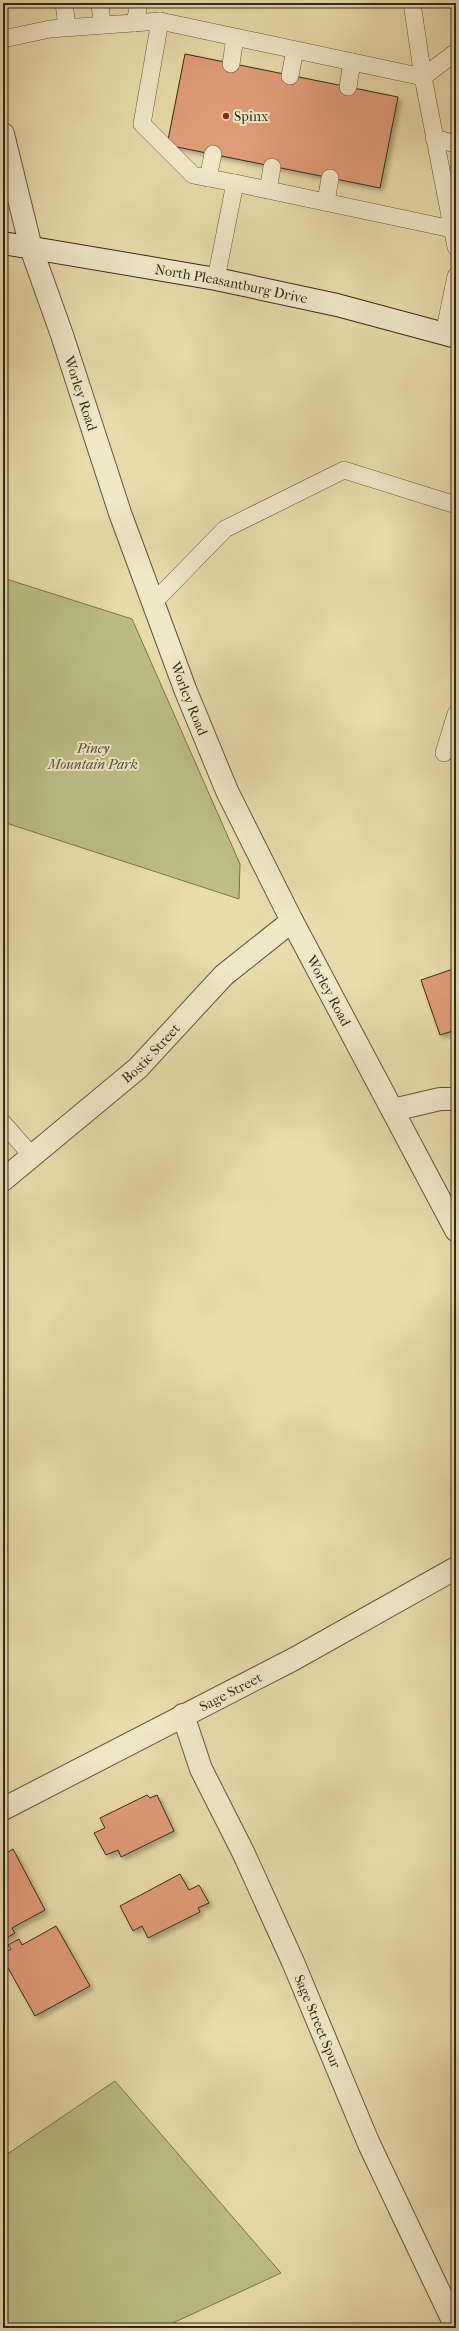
<svg xmlns="http://www.w3.org/2000/svg" width="459" height="2331" font-family="'IM FELL French Canon',serif">
<defs>
<filter id="shadow"><feDropShadow dx="3.5" dy="3.5" stdDeviation="2" flood-color="#0004"/></filter>
</defs>
<rect width="100%" height="100%" fill="#e9dbab"/>
<filter id="stains"><feTurbulence type="fractalNoise" baseFrequency=".005" numOctaves="4"/><feColorMatrix values="0 0 0 0 .2 0 0 0 0 .09 0 0 0 0 .02 0 0 0 .5 -.17"/></filter>
<radialGradient id="worn" r=".72"><stop offset=".6" stop-color="#630" stop-opacity="0"/><stop offset="1" stop-color="#630" stop-opacity=".3"/></radialGradient>
<g fill="#bcbe85" stroke="#777351">
<path d="M3,578l129,41 108,245 -1,35 -236,-77z"/>
<path d="M115,2081l166,192 -119,55h-159v-171z"/>
</g>
<g fill="#e09c78" stroke="#32281d" filter="url(#shadow)">
<path d="M185,54l213,43 -18,91 -213,-43z"/>
<path d="M456,968v62l-16,5 -19,-55z"/>
<path d="M147,1795l3,3 7,-3 17,36 -53,26 -3,-7 -12,5 -12,-22 11,-5 -5,-10z"/>
<path d="M13,1849l32,61 -33,18 3,5 -12,7v-85z"/>
<path d="M180,1874l9,16 10,-5 10,18 -11,5 2,4 -52,26 -6,-12 -9,5 -13,-25z"/>
<path d="M56,1926l34,60 -55,30 -32,-57v-5l8,-5 -3,-4 11,-6 3,6z"/>
</g>
<g fill="none" stroke-linecap="round" stroke-linejoin="round">
<defs>
<g id="lane">
<path d="M64,3l3,24"/>
<path d="M100,3l2,22"/>
<path d="M412,3l11,74 33,-25"/>
<path d="M135,23l4,-20"/>
<path d="M3,39l47,-10 110,-8"/>
<path d="M231,64l4,-26"/>
<path d="M290,76l5,-26"/>
<path d="M348,87l4,-25"/>
<path d="M434,138l22,6"/>
<path d="M208,178l5,-24"/>
<path d="M235,183l217,46"/>
<path d="M268,190l4,-23"/>
<path d="M326,202l4,-24"/>
<path d="M216,279l19,-96 -42,-8 -51,-51 18,-103 263,56 33,170"/>
<path d="M444,334l12,-58"/>
<path d="M153,603l72,-74 119,-59 112,35"/>
<path d="M444,753l12,-39"/>
<path d="M3,1123l29,33"/>
</g>
<g id="street">
<path id="s1" d="M3,134l28,114 31,87 58,178 65,176 42,102 65,130 164,309"/>
<path d="M393,1110l47,-11h16"/>
<path id="s2" d="M3,1180l135,-112 86,-93 68,-54"/>
<path id="s3" d="M183,1715l18,54 42,83 50,110 76,182 87,183"/>
<path id="s4" d="M3,1809l291,-150 162,-91"/>
</g>
<g id="secondary">
<path id="s5" d="M3,243l213,36 121,26 119,32"/>
</g>
</defs>
<use href="#lane" stroke="#605540" stroke-width="18"/>
<use href="#street" stroke="#605540" stroke-width="24"/>
<use href="#secondary" stroke="#32281d" stroke-width="24"/>
<use href="#lane" stroke="#f1e8c8" stroke-width="17"/>
<use href="#street" stroke="#f1e8c8" stroke-width="22"/>
<use href="#secondary" stroke="#f1e8c8" stroke-width="22"/>
</g>
<circle fill="#8f2418" stroke="#f1e8c8" stroke-width="1.5" cx="226" cy="116" r="4"/>
<g text-anchor="middle" dominant-baseline="central" stroke-width="4" stroke-linejoin="round" paint-order="stroke">
<g font-size="14" fill="#32281d" stroke="#f1e8c8" text-anchor="start">
<text x="234" y="116">Spinx</text>
</g>
<g font-size="14" fill="#32281d" stroke="#f1e8c8">
<text stroke="none"><textPath href="#s5" startOffset="232">North Pleasantburg Drive</textPath></text>
<text stroke="none"><textPath href="#s1" startOffset="271">Worley Road</textPath></text>
<text stroke="none"><textPath href="#s1" startOffset="595">Worley Road</textPath></text>
<text stroke="none"><textPath href="#s1" startOffset="919">Worley Road</textPath></text>
<text stroke="none"><textPath href="#s2" startOffset="195">Bostic Street</textPath></text>
<text stroke="none"><textPath href="#s4" startOffset="256">Sage Street</textPath></text>
<text stroke="none"><textPath href="#s3" startOffset="335">Sage Street Spur</textPath></text>
</g>
<g font-size="14" font-style="italic" fill="#544e37" stroke="#f1e8c8">
<text x="93" y="748">Piney<tspan x="93" dy="16">Mountain Park</tspan></text>
</g>
</g>
<rect width="459" height="2331" fill="none" stroke="#e9dbab" stroke-width="16"/>
<rect x="4" y="4" width="451" height="2323" fill="none" stroke="#32281d" stroke-width="2"/>
<rect x="8" y="8" width="443" height="2315" fill="none" stroke="#32281d"/>
<rect width="100%" height="100%" filter="url(#stains)"/>
<rect width="100%" height="100%" fill="url(#worn)"/>
</svg>
